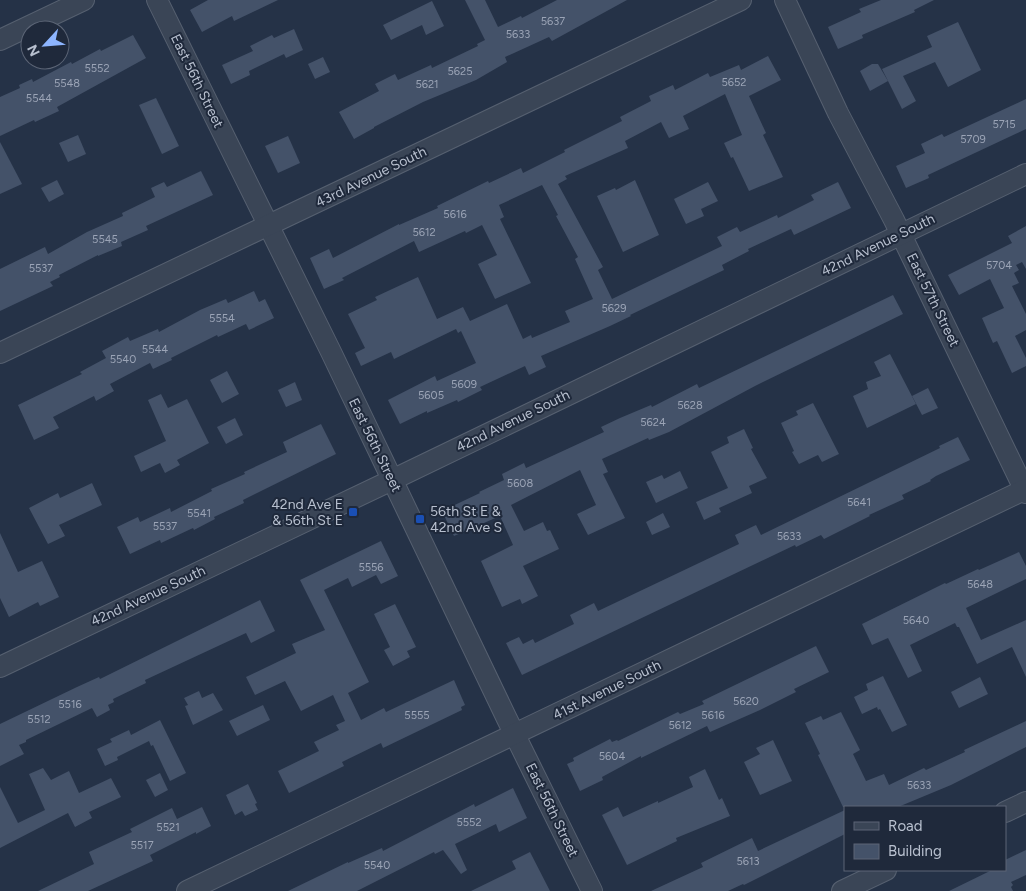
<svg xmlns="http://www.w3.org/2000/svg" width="1026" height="891" font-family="Figtree,sans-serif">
<rect width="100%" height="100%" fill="#253247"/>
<g fill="#445269">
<path d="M208,0h70l-44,21 -2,-5 -30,16 -12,-22z"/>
<path d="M465,0h20l13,27 23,-11 1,2 35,-18h70l-75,41 -3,-4 -44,20 2,5 -31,18 -53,22 -49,25v1l-20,11 -15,-27 40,-21 -4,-7 20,-10 3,6 33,-15 1,3 46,-22 -1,-2 8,-4z"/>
<path d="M881,0h53l-20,10 1,2 -53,23 1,3 -25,11 -10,-22 33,-15 -2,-3z"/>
<path d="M432,1l12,25 -18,9 -4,-10 -31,15 -8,-15z"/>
<path d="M958,22l23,48 -33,17 -13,-25 -32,14 13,25 -14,8 -20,-40 50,-22 -5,-11z"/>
<path d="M294,29l9,21 -17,8 -2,-4 -35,17 1,4 -19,9 -9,-19 31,-14 -3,-5 22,-11 2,3z"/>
<path d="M133,35l13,23 -89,49 2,4 -24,11 -1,-2 -34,16v-39l20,-9 -1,-3 13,-6 1,3 38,-20 1,2 28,-15 1,2z"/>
<path d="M768,56l13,24 -32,16 17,37 -3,2 20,42 -34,14 -16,-34 -2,1 -7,-15 18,-8 -17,-41 -42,22 6,13 -20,9 -8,-16 -36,19 3,7 -63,28 2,3 -9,5 45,83 -5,3 14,29 110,-53 -5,-9 20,-10 3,5 37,-17 1,3 36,-18 -3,-5 27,-13 13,26 -57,27 -3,-6 -43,20 1,2 -27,14 2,5 -94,45 1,1 -21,10 -69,30 5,11 -17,8 -4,-9 -45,21 2,3 -24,12 -1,-2 -30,13v-2l-27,13 -12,-24 47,-24 2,5 39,-18 -15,-32 -3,2 -2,-4 -62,30 -3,-7 -30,14 -6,-13 10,-5 -17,-34 29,-14 -2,-3 43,-20 19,42 26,-12 7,14 37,-17 16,35 8,-4 1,3 38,-16 -5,-11 28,-12 -18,-40 3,-2 -22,-41 2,-1 -16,-30 -43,20 5,12 -4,2 31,64 -36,16 -17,-35 19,-9 -15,-30 -16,8 -1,-2 -46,21 -5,-11 -72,37 2,2 -20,9 -14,-31 19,-9 4,9 66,-34v1l39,-17 -1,-2 51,-25 1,2 32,-15 2,5 42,-21 -1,-2 58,-29 -2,-4 31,-16 -2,-5 24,-11 2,5 33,-17 2,4 29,-12 2,5z"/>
<path d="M323,57l7,15 -15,7 -7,-15z"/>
<path d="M872,64h6l10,17 -18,10 -10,-20z"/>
<path d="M156,98l23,48 -17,8 -23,-49z"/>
<path d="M1026,99v30l-98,46 1,3 -23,10 -10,-22 29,-13 -4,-9 21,-10 2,3z"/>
<path d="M78,135l8,19 -18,8 -9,-19z"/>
<path d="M288,136l12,27 -22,10 -13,-27z"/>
<path d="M0,142l22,42 -22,10z"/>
<path d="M201,171l12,24 -67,31 2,4 -27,12 1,4 -24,10v-1l-39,20 1,2 -10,5 3,4 -53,25v-42l45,-22 3,7 39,-22 36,-16 -1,-3 33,-16 -4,-9 13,-6 3,5z"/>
<path d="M57,180l7,14 -15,8 -8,-14z"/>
<path d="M635,180l24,55 -36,17 -26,-56 18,-8 1,2z"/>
<path d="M708,182l10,19 -17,8 3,7 -18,8 -12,-25z"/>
<path d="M1026,226v43l-4,-7 -6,3 3,5 -5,3 5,10 -7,3 14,28v16l-11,6 11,22v8l-14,7 -15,-32 -4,2 -11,-25 22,-10 -14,-29 -31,16 -11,-20 64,-32 -4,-7z"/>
<path d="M254,291l5,11 6,-3 9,19 -25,12 -3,-6 -28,13 -1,-2 -46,23 1,2 -19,9 -3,-6 -40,21 4,7 -18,10 -2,-5 -41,21 6,11 -25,12 -16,-35 64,-31 -2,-2 26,-14 -4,-7 26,-14 2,4 28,-12 1,3 41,-22 26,-11 2,4z"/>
<path d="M893,295l10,19 -148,72 -86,46 -20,8 -1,-2 -46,21 6,13 -5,2 22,44 -37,17 -11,-21 19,-9 -16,-35 -69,35 13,26 19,-9 4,9 3,-1 9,19 -36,17 15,30 -16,8 -2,-5 -18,8 -6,-13 -15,-33 32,-16 -13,-29 -46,20 -12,-25 38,-18 -1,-1 25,-12 -2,-6 22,-11 2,5 78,-36 -3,-5 19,-9 31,-13 1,2 45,-23 2,4z"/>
<path d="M890,354l26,50 -49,24 -14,-32 15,-7 -2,-7 15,-6 -7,-14z"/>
<path d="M227,371l12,23 -17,9 -12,-23z"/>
<path d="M295,382l7,18 -16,7 -8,-17z"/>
<path d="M928,388l10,20 -16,7 -10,-19z"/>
<path d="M161,394l7,14 19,-9 22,44 -32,17 3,5 -15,8 -5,-10 -19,9 -7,-16 32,-15 -18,-41z"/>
<path d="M813,403l26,51 -17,8 -4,-7 -19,9 -7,-12 2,-1 -13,-28 17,-8 -2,-4z"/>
<path d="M235,418l8,17 -17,9 -9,-17z"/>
<path d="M321,424l15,30 -93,46 1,3 -30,14 1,2 -21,11 -1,-2 -32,15 -1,-3 -30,14 -13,-27 21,-10 2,5 30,-14 1,4 41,-21 -1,-2 34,-15 -1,-2 43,-20 -4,-10z"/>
<path d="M744,429l9,19 -2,1 16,29 -18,8 3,7 -33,15 2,4 -17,8 -8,-18 32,-14 -17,-36 18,-9 -2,-6z"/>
<path d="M958,437l12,23 -34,16 -6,4 1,1 -29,14 2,4 -35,16 1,1 -46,23 -3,-4 -25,12 -1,-2 -273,130 -16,-32 13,-6 4,7 10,-5 2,4 39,-19 -4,-9 24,-12 4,8 141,-67 -4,-9 21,-10 5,10 179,-87 -1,-2z"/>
<path d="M680,471l8,17 -32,15 -10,-21 16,-7 2,4z"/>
<path d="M92,483l10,22 -43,20 6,11 -17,8 -19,-36 29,-15 2,5z"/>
<path d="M663,513l7,14 -18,8 -6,-13z"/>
<path d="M0,533l18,39 24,-11 17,36 -19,9 -2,-4 -29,15 -9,-19z"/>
<path d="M381,541l17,35 -17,8 -5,-9 -24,12 -4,-9 -24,12 45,92 -21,11 13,27 23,-12 2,4 68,-32 11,25 -4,2 1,3 -79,38 -2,-5 -39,19 2,4 -55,27 -11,-22 41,-20 -5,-9 25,-12 -3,-5 9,-4 -12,-26 -32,16 -16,-30 -30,14 -9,-18 50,-24 -4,-9 33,-14 -25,-50z"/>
<path d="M1019,552l7,14v13l-60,29 15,32 45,-20v57l-14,-30 -35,17 -18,-37h-2l-2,-4 -45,22 12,26 -14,7 -20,-40 -16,7 -10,-21 83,-41 1,1 32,-15 1,1z"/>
<path d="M260,600l15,31 -24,12 -5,-10 -101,47 1,3 -33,16 1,3 -6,3 2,5 -13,7 -5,-9 -66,32v2l-7,3 5,9 -24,12v-42l77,-37 22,-10 1,2z"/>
<path d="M395,604l21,43 -9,4 3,6 -17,9 -9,-16 6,-3 -16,-33z"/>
<path d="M816,646l13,26 -35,17 2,3 -36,18 -50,22 -3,-6 -66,32v-2l-39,21 1,3 -23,11 -13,-27 7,-3 -1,-3 37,-19 2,3 5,-2 1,1 60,-29 2,2 24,-10 -2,-3z"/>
<path d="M883,676l24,49 -15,7 -12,-23 -2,1 -1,-3 -15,7 -8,-17 14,-7 -2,-6z"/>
<path d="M980,677l8,17 -29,14 -8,-16z"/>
<path d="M199,691l3,7 11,-5 10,17 -30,15 -8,-19 3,-1 -4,-7z"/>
<path d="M263,705l7,15 -33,16 -8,-15z"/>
<path d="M841,712l19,38 -7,4 13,27 18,-7 5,11 35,-17 2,2 39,-18 -1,-2 62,-29v26l-75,38 -53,22h-55l-25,-52 2,-1 -15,-31 16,-7 2,4z"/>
<path d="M160,720l26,53 -16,8 -17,-36 -2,1 -2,-5 -32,16 1,3 -13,6 -8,-17 15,-7 -2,-3 19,-9 2,5z"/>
<path d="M773,740l19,41 -32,14 -16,-33 16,-8 -4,-6z"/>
<path d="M43,768l8,12 18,-9 10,22 32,-15 10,19 -32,15 3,6 -17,9 -7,-14 -68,35v-61l18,36 27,-13 -16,-36z"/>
<path d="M705,769l14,31 3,-2 8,18 -54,22 1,3 -50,24 -25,-50 16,-8 5,10 35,-16v2l35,-16 -4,-10z"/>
<path d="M160,773l8,17 -13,7 -9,-17z"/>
<path d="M248,784l9,19 -2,1 3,6 -13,6 -3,-5 -7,4 -9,-20z"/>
<path d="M513,788l14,30 -28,14 -3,-8 -41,20 12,26 -6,4 -18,-24 -8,4 -1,-2 -77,39h-69l60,-29v1l34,-15 1,3 91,-47 1,3z"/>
<path d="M202,807l9,19 -15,8v-2l-46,23 3,6 -65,30h-50l56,-27 -5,-12 43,-20 -2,-3 42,-21 5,11z"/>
<path d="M845,810v24l-101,51 -1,-1 -15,7h-77l52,-24 -2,-4 51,-25 6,13z"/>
<path d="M1026,850v25l-15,7 2,3 -2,2 2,4h-64l43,-21h13v-10z"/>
<path d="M530,852l20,39h-79l45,-22 -4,-8z"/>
</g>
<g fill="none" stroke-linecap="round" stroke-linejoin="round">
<defs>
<g id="street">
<path d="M157,0l174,352 176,367 85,172"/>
<path d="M785,0l53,113 56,107 132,273"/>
<path d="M0,40l84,-40"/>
<path d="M0,353l741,-353"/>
<path d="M0,667l392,-187 634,-306"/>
<path d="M1005,812l21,-10"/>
<path d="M187,891l839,-402"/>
<path d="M842,891l44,-21"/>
</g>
</defs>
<use href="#street" stroke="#566070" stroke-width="22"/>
<use href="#street" stroke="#3a4556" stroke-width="20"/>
</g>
<g fill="#1a4fb4" stroke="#1f293b" stroke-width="2">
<rect x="348" y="507" width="10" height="10" rx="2.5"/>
<rect x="415" y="514" width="10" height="10" rx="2.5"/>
</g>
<g text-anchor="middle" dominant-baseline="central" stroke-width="4" stroke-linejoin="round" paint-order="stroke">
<g font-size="11" fill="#9ba4b6">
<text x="553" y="21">5637</text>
<text x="518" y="34">5633</text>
<text x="97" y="68">5552</text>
<text x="460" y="71">5625</text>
<text x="734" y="82">5652</text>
<text x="67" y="83">5548</text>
<text x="427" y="84">5621</text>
<text x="39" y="98">5544</text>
<text x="1004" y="124">5715</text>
<text x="973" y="139">5709</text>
<text x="455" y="214">5616</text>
<text x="424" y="232">5612</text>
<text x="105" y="239">5545</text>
<text x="999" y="265">5704</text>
<text x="41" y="268">5537</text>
<text x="614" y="308">5629</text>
<text x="222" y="318">5554</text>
<text x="155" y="349">5544</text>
<text x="123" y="359">5540</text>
<text x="464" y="384">5609</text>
<text x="431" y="395">5605</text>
<text x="690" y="405">5628</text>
<text x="653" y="422">5624</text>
<text x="520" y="483">5608</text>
<text x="859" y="502">5641</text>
<text x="199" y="513">5541</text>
<text x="165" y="526">5537</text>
<text x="789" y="536">5633</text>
<text x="371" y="567">5556</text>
<text x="980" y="584">5648</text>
<text x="916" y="620">5640</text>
<text x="746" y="701">5620</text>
<text x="70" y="704">5516</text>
<text x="417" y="715">5555</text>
<text x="713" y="715">5616</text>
<text x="39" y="719">5512</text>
<text x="680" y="725">5612</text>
<text x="612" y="756">5604</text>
<text x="919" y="785">5633</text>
<text x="469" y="822">5552</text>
<text x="168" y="827">5521</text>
<text x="142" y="845">5517</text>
<text x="748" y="861">5613</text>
<text x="377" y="865">5540</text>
</g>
<g font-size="14" fill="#b8c0cf" stroke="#1f293b">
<text transform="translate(197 81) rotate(64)">East 56th Street</text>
<text transform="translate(371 177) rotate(-26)">43rd Avenue South</text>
<text transform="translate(878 245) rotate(-26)">42nd Avenue South</text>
<text transform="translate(933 300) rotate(64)">East 57th Street</text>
<text transform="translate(513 421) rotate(-26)">42nd Avenue South</text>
<text transform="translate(375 445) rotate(64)">East 56th Street</text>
<text transform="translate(148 596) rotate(-25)">42nd Avenue South</text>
<text transform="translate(607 690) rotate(-26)">41st Avenue South</text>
<text transform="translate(552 810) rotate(64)">East 56th Street</text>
</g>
<g font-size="14" fill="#b8c0cf" stroke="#1f293b" text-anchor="end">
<text x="343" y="504">42nd Ave E<tspan x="343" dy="16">&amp; 56th St E</tspan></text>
<text x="430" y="511" text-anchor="start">56th St E &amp;<tspan x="430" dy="16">42nd Ave S</tspan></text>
</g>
</g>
<rect x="844" y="806" width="162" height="65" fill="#1f293b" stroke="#5c6576"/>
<rect x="854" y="822" width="25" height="8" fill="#3a4556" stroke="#5c6576"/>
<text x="888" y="831" font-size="15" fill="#b8c0cf">Road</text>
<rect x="854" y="844" width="25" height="15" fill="#445269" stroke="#5c6576"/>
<text x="888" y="856" font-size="15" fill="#b8c0cf">Building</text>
<g transform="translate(45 45) rotate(244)"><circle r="24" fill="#1f293b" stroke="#5c6576"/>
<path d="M0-4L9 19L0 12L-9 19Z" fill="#8db5ff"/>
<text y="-8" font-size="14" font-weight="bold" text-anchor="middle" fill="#b8c0cf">N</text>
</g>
</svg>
